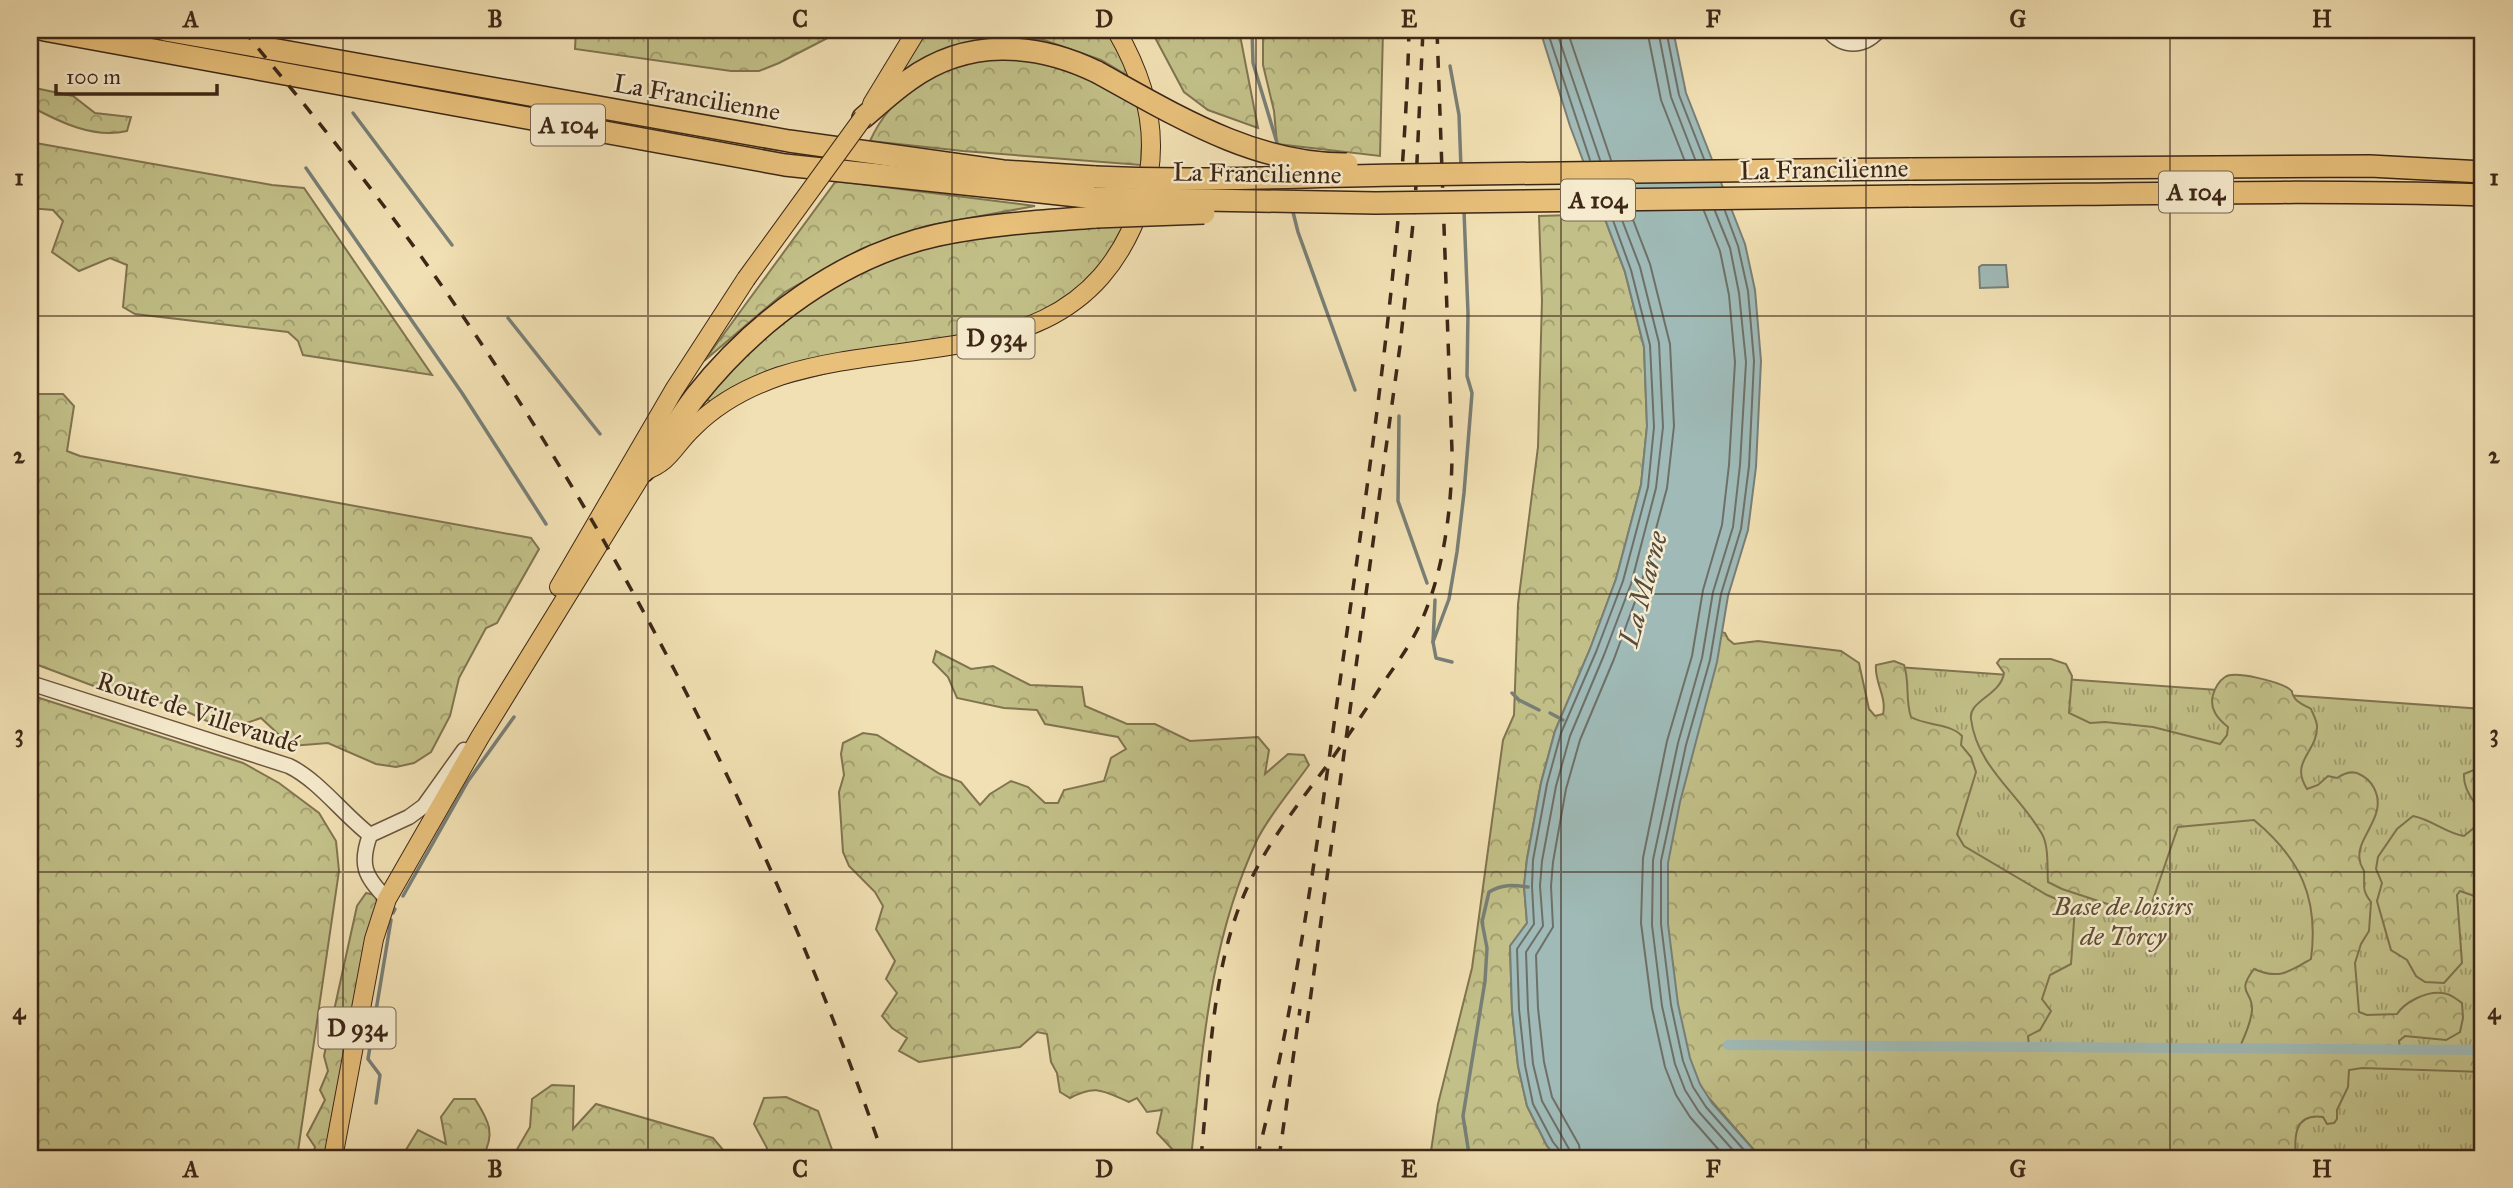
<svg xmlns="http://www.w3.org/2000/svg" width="2513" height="1188" font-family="'IM FELL Great Primer',serif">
<defs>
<pattern id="grass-tufts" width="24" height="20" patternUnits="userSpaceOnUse" patternTransform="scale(1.75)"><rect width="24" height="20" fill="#c2c088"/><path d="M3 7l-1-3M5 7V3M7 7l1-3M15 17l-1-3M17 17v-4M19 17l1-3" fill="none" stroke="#9f9c6e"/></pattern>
<pattern id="forest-crowns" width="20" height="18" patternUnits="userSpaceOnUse" patternTransform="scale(1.75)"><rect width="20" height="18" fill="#c2c088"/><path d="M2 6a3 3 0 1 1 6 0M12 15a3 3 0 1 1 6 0" fill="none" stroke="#9f9c6e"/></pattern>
</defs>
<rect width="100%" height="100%" fill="#f1e0b3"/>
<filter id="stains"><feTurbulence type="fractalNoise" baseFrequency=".00286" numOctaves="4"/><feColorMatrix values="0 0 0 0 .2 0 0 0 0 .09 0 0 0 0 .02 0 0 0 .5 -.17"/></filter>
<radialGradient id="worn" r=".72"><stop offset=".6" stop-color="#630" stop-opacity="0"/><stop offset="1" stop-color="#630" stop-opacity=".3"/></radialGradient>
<path fill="url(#grass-tufts)" stroke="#807450" stroke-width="2" d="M1897,667l586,42v449h-722z"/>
<g fill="url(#forest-crowns)" stroke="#807450" stroke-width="2">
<path d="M576,30h267l-64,33 -20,8h-28l-156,-22z"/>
<path d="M923,30h187l25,50 -34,-20 -57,-20 -52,-3 -48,12 -52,31z"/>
<path d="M1151,30h88l19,98 -50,-18 -24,-18z"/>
<path d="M1263,30h120l-3,126 -103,-12 -3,-33 -11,-46z"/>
<path d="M985,55l57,4 38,13 57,34 6,12 -2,47 -178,-14 -93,-10c24,-53 64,-67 115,-86z"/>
<path d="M30,87l43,9 22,17 36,4 -4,14c-33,8 -68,-9 -97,-25z"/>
<path d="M30,142l242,43 32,3 128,187 -129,-20 -5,-14 -10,-9 -153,-18 -12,-7 4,-42 -17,-7 -31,13 -27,-19 11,-31 -10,-11 -23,-2z"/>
<path d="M836,181l199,25 -109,20 -65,23 -76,43 -81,69z"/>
<path d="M1603,214l22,58 19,75 3,79 -6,59 -25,94 -26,70 -35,82 -14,52 -14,76 -3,27 3,37 -17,23 2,64 6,56 9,40 20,40 10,12h-127l8,-54 34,-136 31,-228 11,-25 4,-111 20,-157 4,-147 -3,-84z"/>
<path d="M1132,220c-14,21 -28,43 -45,62 -23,23 -57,35 -86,47l-288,73 -10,-3 46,-50 56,-47 56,-34 102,-30z"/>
<path d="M30,394h33l11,12 -7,45 13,5 451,82 8,11 -42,74 -11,5 -27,50 -9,38 -19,36 -17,11 -18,4 -20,-3 -48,-21 -37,3 -30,-28 -35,12 -51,-24 -76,-18 -69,-26z"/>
<path d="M1718,631l7,2 3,6 6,5 24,-3 83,10 18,12 10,46 6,7 8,-2c4,-17 -9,-33 -7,-49l18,-4 10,4c6,17 1,35 7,52 15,9 39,6 51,19l-1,9 10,12 5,15 -19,62 7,12 83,49 28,12 -4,57 -21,11 -8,24 9,12 -11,19 -12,6 1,11 210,2c5,-12 12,-25 13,-39 1,-20 -17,-16 2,-41 25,11 35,3 57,-10 8,-60 -10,-100 -57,-139l-76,7 -31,90 -85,-28 -14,-7c-1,-14 1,-36 -6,-48 -23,-40 -65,-67 -71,-115 -3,-18 30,-24 33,-46l-7,-10 3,-4h51l15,5 6,12 -3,37 21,10 15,-1 48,5 67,17 7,-9 1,-8c-10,-8 -19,-18 -15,-32 2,-7 6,-14 12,-18 10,-7 53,5 63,11 8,6 1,1 6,9 3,6 12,9 17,12 2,5 6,12 6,17 1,26 -28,35 -10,63l11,-4 10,-9 9,2c6,-4 13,-7 20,-5 7,3 14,9 17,15 15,29 -20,50 -14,73 0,4 3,7 4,10 1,15 -3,18 7,31l-2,29 -8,13 -6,19 4,49 8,3 30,-1c8,-12 29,-23 45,-21 8,0 14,6 20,10l1,15 -3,14 -14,8 -41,-4 -6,5 1,8 72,1 11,-8v30l-121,-4 -13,2 -1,17 -11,23v9l-3,4 -7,1 -4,-7c-29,-4 -29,20 -27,41h-535l-73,-84 -29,-165 37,-225z"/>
<path d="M936,651l35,18 22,-3 37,19 52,2 3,19 42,18h28l35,17 68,-4 11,13 -4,24 23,-20 16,1 5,10c-17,24 -39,49 -52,75 -48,102 -54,208 -66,318h-18v-8l-16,-17 5,-23 -15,2 -10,-14 -8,4c-26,-11 -33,-18 -59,-4l-10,-6 -3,-19 -6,-11 -4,-28 -10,-2 -17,15 -101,15 -20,-11 8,-13 -15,-10 -10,-12 15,-23 -11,-14 9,-18 -19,-32 7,-23 -8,-14 -26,-26 -6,-14 -4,-60 5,-17 -3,-21 2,-11 20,-10 14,2 63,39 21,8 19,23 10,-11 21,-13 17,6 17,16h13l6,-13 40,-9 7,-23 15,-9 -8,-12 -73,-13 -8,-14 -33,-2 -47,-10 -9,-21 -15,-15z"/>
<path d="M30,695l213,68 36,20 40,30 17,28 3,30 -42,287h-267z"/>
<path d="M2483,762v137l-23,-8 -3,4 5,68 -18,20 -19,-1 -9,-6 -9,-16 -16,-10 -14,-49 5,-18 -6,-14 2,-12 19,-28 16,-13c20,4 32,17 51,20l11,-9 6,-11c-6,-16 -18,-25 -17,-42l15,-6z"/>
<path d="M366,893l9,2 3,11 -52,252h-14l3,-11 -8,-12 18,-35 -5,-10 8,-19 -4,-15 33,-150z"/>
<path d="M552,1085l22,1 -1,43 23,-25 117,34 12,14v6h-213l18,-31 2,-28z"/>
<path d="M786,1097l32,14 17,47h-72l4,-10 -13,-24 10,-26z"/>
<path d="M454,1099h21c14,22 21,35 7,59h-81l17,-28 28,14 -5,-27z"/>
</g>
<g fill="#9fbab7" stroke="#787f77" stroke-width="2">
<path d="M1540,30h133l13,63 59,151 10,46 6,71 -5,106 -8,63 -20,66 -11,66 -37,140 -12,61v61l10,80 12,54 10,26 12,19 49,55h-204l-10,-12 -20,-40 -9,-40 -6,-56 -2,-64 17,-23 -3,-37 3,-27 14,-76 14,-52 35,-82 26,-70 25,-94 6,-59 -3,-79 -19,-75 -55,-146z"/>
<path d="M1982,265h24l2,22 -28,1 -1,-21z"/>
</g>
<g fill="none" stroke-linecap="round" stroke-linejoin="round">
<g stroke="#6e7067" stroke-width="2">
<path d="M1547,30l43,130"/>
<path d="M1556,30l44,130"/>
<path d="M1567,30l44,130"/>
<path d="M1647,30l14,70 23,59"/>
<path d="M1658,30l13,67 24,62"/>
<path d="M1666,30l13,65 25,64"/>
<path d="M1704,211l16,40 9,44 6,67 -6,103 -7,60 -19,65 -11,66 -25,85 -24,117 -2,65 11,85 13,59 11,28 14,22 36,41"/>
<path d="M1715,211l15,37 9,45 7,69 -6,103 -7,62 -20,65 -11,66 -24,85 -25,117 -1,65 10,81 13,58 10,26 14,22 41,46"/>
<path d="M1725,211l13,35 10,45 6,70 -5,105 -8,63 -20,65 -11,66 -24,85 -25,116v63l10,81 12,56 10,26 13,20 45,51"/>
<path d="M1562,1158l-1,-6 -8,-10 -20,-38 -8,-39 -6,-56 -2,-60 17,-25 -2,-38 1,-26 14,-76 14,-51 35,-81 27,-71 25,-94 6,-60 -4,-82 -19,-75 -21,-58"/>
<path d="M1571,1158l-2,-9 -27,-48 -9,-37 -5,-55 -2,-57 17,-26 -3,-40 2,-25 14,-75 14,-50 34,-81 27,-71 25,-96 7,-61 -4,-84 -19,-76 -21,-55"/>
<path d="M1581,1158l-2,-13 -27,-48 -8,-35 -6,-54 -2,-53 17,-28 -2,-41 2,-24 13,-73 14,-49 34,-81 26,-71 27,-100 7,-62 -4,-82 -20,-80 -20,-52"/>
</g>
<g stroke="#787f77" stroke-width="3.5">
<path d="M1252,30l1,33 25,83"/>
<path d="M1450,66l9,49 2,53"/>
<path d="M353,113l99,132"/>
<path d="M306,168l156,225 84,131"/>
<path d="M1292,208l6,24 57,158"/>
<path d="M508,318l92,116"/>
<path d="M1399,416l-1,85 29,82"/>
<path d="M1435,600l-2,42 3,16 16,4"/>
<path d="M1433,642l16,-43 8,-47 7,-59 8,-100 -5,-17 1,-63 -4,-102"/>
<path d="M1512,693l7,7 20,10"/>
<path d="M1550,713l13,7"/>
<path d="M403,896l65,-115 46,-64"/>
<path d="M393,913l2,-4"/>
<path d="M376,1103l4,-28 -12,-16 23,-139"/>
<path d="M1475,1158l-6,-4 -6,-38 22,-135 2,-33 -5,-26 7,-30c13,-8 24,-7 39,-5"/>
</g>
<path stroke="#9fbab7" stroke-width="10" d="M1728,1045l755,5"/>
<defs>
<g id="minor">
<path d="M1828,30c15,18 35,18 51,0"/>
<path d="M30,683l259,83c29,14 54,48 81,69"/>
<path d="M387,899c-22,-22 -28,-34 -17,-64l39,-18 15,-11 40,-56"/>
</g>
<g id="major">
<path d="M872,104l45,-74"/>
<path d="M559,587l115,-197 72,-111"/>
<path d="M333,1158l41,-219 13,-40 93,-162 164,-266c27,-9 30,-26 50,-44 24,-24 54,-40 86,-51 138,-44 304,0 362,-174 20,-61 5,-119 -26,-172"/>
</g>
<g id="highway">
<path d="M44,30l741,135 311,33"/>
<path d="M165,30l624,111 214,30 92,6"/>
<path d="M863,118c15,-13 30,-27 46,-38 58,-42 126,-38 188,-8"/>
<path d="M1910,169l460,-3 113,6"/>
<path d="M1909,196c192,-1 383,-7 574,-1"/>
<path d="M644,471c17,-24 33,-50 51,-74 60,-76 147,-141 243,-162 52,-11 105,-14 158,-18"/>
</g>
</defs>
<use href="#minor" stroke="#6a553e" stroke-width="17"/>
<use href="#major" stroke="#3d2717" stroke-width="20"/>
<use href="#highway" stroke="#3d2717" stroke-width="24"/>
<use href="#minor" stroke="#f6ebce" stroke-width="14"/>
<use href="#major" stroke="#e8c07a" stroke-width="18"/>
<use href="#highway" stroke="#e8c07a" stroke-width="21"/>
<g stroke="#3d2717" stroke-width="3.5" stroke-dasharray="12 12" stroke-linecap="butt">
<path d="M243,30c63,76 125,152 182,232 196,275 349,578 459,896"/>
<path d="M1307,1023l93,-677 15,-141 8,-175"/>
<path d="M1201,1158c9,-88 9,-189 46,-270 20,-45 52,-85 81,-124 21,-29 40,-58 60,-88 12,-17 24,-34 33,-54 23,-51 31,-115 31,-171l-15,-421"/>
<path d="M1257,1158c43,-170 64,-345 89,-519 28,-202 58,-404 63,-609"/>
<path d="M1279,1158l21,-149"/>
</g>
<defs>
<path id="major-bridge" d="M746,279l117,-161"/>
<g id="highway-bridge">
<path d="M1097,72c78,43 158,93 250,92"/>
<path d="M1095,177c102,5 204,-1 307,-2 169,-3 339,-4 508,-6"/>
<path d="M1096,198l280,5 533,-7"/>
<path d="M1096,217l108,-4"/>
</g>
</defs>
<use href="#major-bridge" stroke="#3d2717" stroke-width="20" stroke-linecap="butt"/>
<use href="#highway-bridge" stroke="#3d2717" stroke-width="24" stroke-linecap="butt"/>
<use href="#major-bridge" stroke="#e8c07a" stroke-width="18"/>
<use href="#highway-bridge" stroke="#e8c07a" stroke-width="21"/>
</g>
<path fill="none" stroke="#3d2717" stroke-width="2" stroke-opacity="0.55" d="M343,30v1128M648,30v1128M952,30v1128M1256,30v1128M1561,30v1128M1866,30v1128M2170,30v1128M30,316h2453M30,594h2453M30,872h2453"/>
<g text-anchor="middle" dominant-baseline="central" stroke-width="5" stroke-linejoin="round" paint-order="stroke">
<g fill="#f6ebce" stroke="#74624e" stroke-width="2">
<rect x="531" y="104.5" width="74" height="41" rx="5"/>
<rect x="2159" y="171.5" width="74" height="41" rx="5"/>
<rect x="1561" y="179.5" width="74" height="41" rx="5"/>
<rect x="957.5" y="317.5" width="77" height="41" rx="5"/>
<rect x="318.5" y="1007.5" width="77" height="41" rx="5"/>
</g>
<g font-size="24" font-weight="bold" fill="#3d2717">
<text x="568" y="125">A 104</text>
<text x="2196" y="192">A 104</text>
<text x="1598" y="200">A 104</text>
<text x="996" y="338">D 934</text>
<text x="357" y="1028">D 934</text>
</g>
<g font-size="26" fill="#3d2717" stroke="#f6ebce">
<text transform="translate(697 97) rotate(10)">La Francilienne</text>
<text transform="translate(1824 169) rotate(-1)">La Francilienne</text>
<text transform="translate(1257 173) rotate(1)">La Francilienne</text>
<text transform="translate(198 712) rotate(18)">Route de Villevaudé</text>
</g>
<g font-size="26" font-style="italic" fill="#5e4d33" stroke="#f6ebce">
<text x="2123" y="906">Base de loisirs<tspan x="2123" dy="30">de Torcy</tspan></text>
</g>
<g font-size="28" font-style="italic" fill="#564c3f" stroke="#f6ebce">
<text transform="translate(1643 589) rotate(-75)">La Marne</text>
</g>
</g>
<rect width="2513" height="1188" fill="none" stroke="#f1e0b3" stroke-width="77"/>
<path d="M56 84v10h161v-10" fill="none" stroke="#3d2717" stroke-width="3.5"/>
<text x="66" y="84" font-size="21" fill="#3d2717" stroke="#f6ebce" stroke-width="5" paint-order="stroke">100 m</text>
<rect x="38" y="38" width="2436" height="1112" fill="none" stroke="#3d2717" stroke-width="2.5"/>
<g font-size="23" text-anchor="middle" font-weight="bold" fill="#3d2717">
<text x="191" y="27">A</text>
<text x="495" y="27">B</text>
<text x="800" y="27">C</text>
<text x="1104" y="27">D</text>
<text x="1409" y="27">E</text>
<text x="1713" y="27">F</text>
<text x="2018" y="27">G</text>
<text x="2322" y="27">H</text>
<text x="19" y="185">1</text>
<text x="2494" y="185">1</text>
<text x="19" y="463">2</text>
<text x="2494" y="463">2</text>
<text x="19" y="741">3</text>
<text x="2494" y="741">3</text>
<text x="19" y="1019">4</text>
<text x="2494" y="1019">4</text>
<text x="191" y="1177">A</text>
<text x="495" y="1177">B</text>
<text x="800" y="1177">C</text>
<text x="1104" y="1177">D</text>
<text x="1409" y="1177">E</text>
<text x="1713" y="1177">F</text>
<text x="2018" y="1177">G</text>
<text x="2322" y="1177">H</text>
</g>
<rect width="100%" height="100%" filter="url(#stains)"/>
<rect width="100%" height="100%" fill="url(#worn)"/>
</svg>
